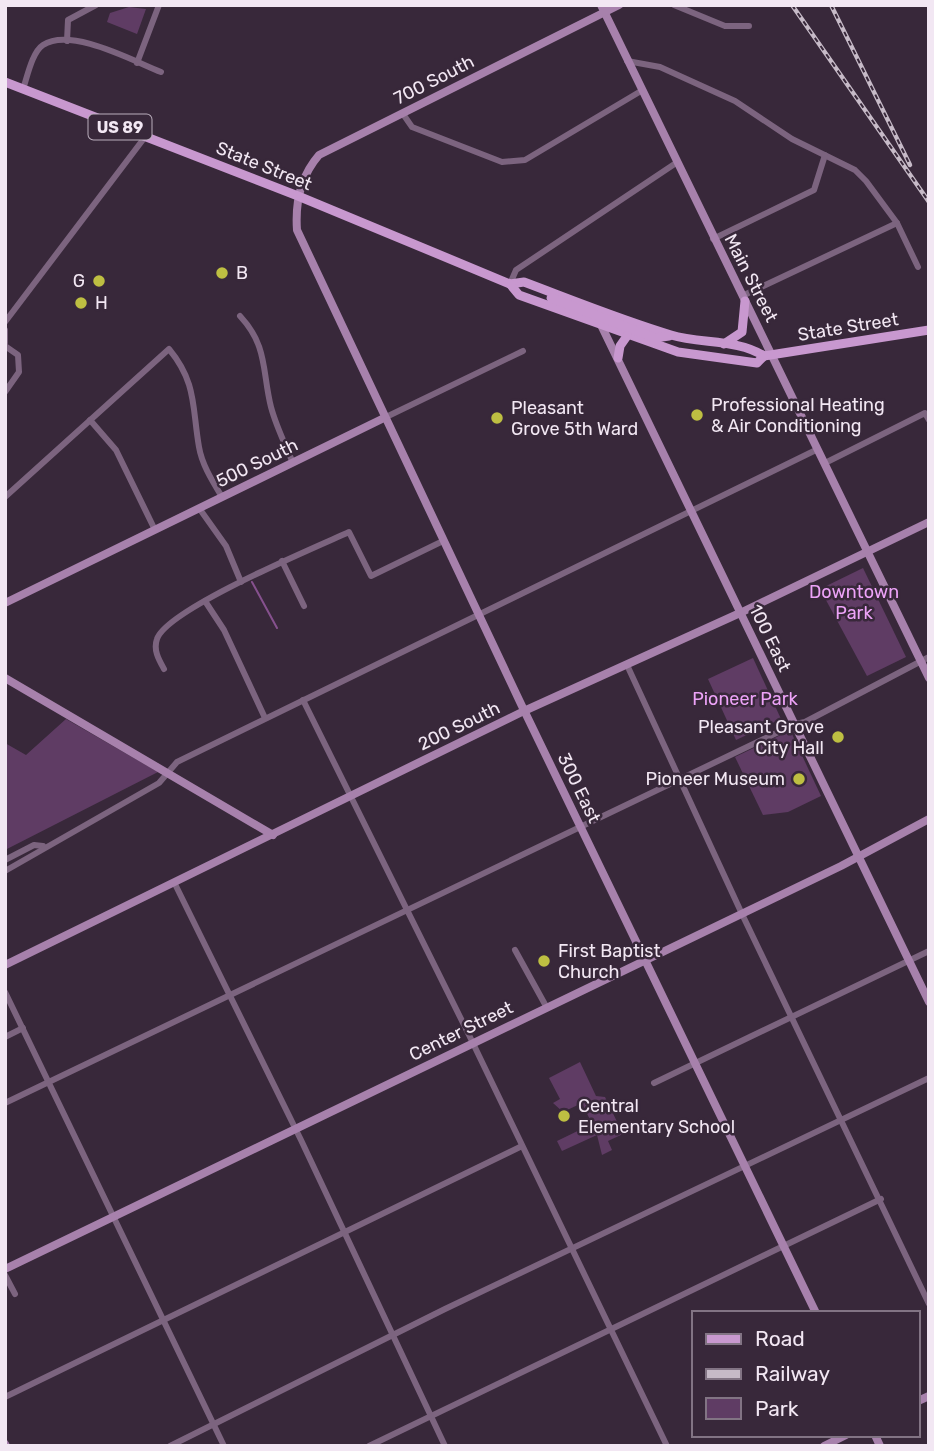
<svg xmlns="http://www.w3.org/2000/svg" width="934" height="1451" font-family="Rubik,sans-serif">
<rect width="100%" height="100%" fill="#38283a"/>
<g fill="#5f3c64">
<path d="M129,7l17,2 -9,25 -30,-12 3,-9z"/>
<path d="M863,568l43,89 -39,19 -47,-87z"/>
<path d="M753,658l28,61 -45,21 -28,-61z"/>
<path d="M66,719l92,53 -153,78v-107l21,12z"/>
<path d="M787,732l5,2 29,62 -33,16 -25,3 -28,-58z"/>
<path d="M580,1062l16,34 9,1 18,37 -15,7 4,9 -10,5 -5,-20 -35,16 -5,-10 35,-17 -10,-21 -19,9 -10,-9 7,-4 -11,-21z"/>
</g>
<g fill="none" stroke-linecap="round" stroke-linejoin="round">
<path stroke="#86518e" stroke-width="2" d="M252,582l25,46"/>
<g stroke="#7c647f" stroke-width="6">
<path d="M674,5l51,21h24"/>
<path d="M67,41l1,-21 28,-15"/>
<path d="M627,61l33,6 75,34 57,38 63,31 11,11 31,42 21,44"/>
<path d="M137,63l22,-58"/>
<path d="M23,89c4,-11 9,-37 20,-44 28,-18 90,16 118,27"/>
<path d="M403,114l9,13 90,35 23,-2 116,-69"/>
<path d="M713,239l101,-49 11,-35"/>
<path d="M510,284l6,-14 160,-107"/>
<path d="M742,296l155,-73"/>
<path d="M240,316c28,30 22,55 31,91 5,19 14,37 22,56"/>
<path d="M5,322l140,-185"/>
<path d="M5,330v13"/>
<path d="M5,346l13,9 1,17 -14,20"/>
<path d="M384,418l139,-67"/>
<path d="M90,420l26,30 39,80"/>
<path d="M825,463l100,-50 4,7"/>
<path d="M5,497l164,-148c28,34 23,58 30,98 3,18 14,35 23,50"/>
<path d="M199,508l27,38 15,36"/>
<path d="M282,561l22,45"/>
<path d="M205,601l19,29 41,88"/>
<path d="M627,665l115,249 187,390"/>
<path d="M164,669c-5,-9 -11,-19 -7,-30 10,-30 159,-92 192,-107l22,44 72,-35"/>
<path d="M303,700l166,335 198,411"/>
<path d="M5,860l29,-15 9,1"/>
<path d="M5,871l154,-88 18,-21 641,-313"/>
<path d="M174,882l127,258 144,306"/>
<path d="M515,950l32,58"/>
<path d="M5,992l219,454"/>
<path d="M5,1037l18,-9"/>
<path d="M654,1083l275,-132"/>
<path d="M5,1103l790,-379 10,-2 124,-65"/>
<path d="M5,1275l10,19"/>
<path d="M5,1397l517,-251"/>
<path d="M170,1446l275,-137 484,-231"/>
<path d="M369,1446l512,-247"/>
</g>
<g stroke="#a781ac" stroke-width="8">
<path d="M601,5l328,673"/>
<path d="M619,5l-300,150c-19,22 -24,47 -22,75l224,474 295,609"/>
<path d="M602,327l327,675"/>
<path d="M5,603l379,-185"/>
<path d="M5,678l268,157"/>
<path d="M5,965l519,-254 216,-98 189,-91"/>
<path d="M5,1269l836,-403 88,-47"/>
<path d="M918,1401l11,-5"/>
<path d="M875,1435l5,11"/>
<path d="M5,1444l1,2"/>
<path d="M824,1446l22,-11"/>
</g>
<g stroke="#c898cf" stroke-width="9">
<path d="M5,82l293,114 212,88 14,-2c48,18 97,38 147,53 30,9 67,4 93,21"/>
<path d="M510,284l9,11 159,57 79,11 7,-7"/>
<path d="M551,298l104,40 14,-2"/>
<path d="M724,344l18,-12 3,-31"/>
<path d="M764,356l165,-26"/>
<path d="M618,358l2,-12 7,-10"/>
</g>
<defs>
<g id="rail">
<path d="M792,5l137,197"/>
<path d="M831,5l79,160"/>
</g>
</defs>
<use href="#rail" stroke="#c6bac7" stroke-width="4.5"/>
<use href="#rail" stroke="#38283a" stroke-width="2" stroke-dasharray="5" stroke-linecap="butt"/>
</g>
<g fill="#bebf42" stroke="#38283a" stroke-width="2.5">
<circle cx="222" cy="273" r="7"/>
<circle cx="99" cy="281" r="7"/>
<circle cx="81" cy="303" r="7"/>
<circle cx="697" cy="415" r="7"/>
<circle cx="497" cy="418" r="7"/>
<circle cx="838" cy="737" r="7"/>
<circle cx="799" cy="779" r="7"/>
<circle cx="544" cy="961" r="7"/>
<circle cx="564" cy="1116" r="7"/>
</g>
<g text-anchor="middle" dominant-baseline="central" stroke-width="5" stroke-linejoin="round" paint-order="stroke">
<rect fill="#38283a" stroke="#baaebc" stroke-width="2" x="88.5" y="114.5" width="63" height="25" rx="5"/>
<g font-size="16" font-weight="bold" fill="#f2e7f3">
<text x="120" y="127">US 89</text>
</g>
<g font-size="18" fill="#f2e7f3" stroke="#38283a">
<text transform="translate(434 80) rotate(-27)">700 South</text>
<text transform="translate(264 166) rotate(22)">State Street</text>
<text transform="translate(751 278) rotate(63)">Main Street</text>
<text transform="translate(848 327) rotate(-9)">State Street</text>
<text transform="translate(257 463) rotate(-26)">500 South</text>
<text transform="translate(770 638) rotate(64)">100 East</text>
<text transform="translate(459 726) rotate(-26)">200 South</text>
<text transform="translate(579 788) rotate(64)">300 East</text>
<text transform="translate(461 1031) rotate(-26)">Center Street</text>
</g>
<g font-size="18" fill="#f2e7f3" stroke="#38283a" text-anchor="start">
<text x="236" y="273">B</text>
<text x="85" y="281" text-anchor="end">G</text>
<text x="95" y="303">H</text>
<text x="711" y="405">Professional Heating<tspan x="711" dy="21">&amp; Air Conditioning</tspan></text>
<text x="511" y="408">Pleasant<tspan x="511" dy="21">Grove 5th Ward</tspan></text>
<text x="824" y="727" text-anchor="end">Pleasant Grove<tspan x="824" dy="21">City Hall</tspan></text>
<text x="785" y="779" text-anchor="end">Pioneer Museum</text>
<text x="558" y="951">First Baptist<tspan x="558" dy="21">Church</tspan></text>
<text x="578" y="1106">Central<tspan x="578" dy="21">Elementary School</tspan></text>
</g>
<g font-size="18" fill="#eda3f8" stroke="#38283a">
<text x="854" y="592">Downtown<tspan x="854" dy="21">Park</tspan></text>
<text x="745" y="699">Pioneer Park</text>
</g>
</g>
<rect width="934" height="1451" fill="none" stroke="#f2e7f3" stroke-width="14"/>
<rect x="692" y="1311" width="228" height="126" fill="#38283a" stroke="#827484" stroke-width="2"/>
<rect x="706" y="1334" width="35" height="10" fill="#c898cf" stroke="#827484" stroke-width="2"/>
<text x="755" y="1346" font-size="21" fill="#f2e7f3">Road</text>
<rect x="706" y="1369" width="35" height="10" fill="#c6bac7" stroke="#827484" stroke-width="2"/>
<text x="755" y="1381" font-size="21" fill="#f2e7f3">Railway</text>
<rect x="706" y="1398" width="35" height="21" fill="#5f3c64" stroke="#827484" stroke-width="2"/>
<text x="755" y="1416" font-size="21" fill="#f2e7f3">Park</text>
</svg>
